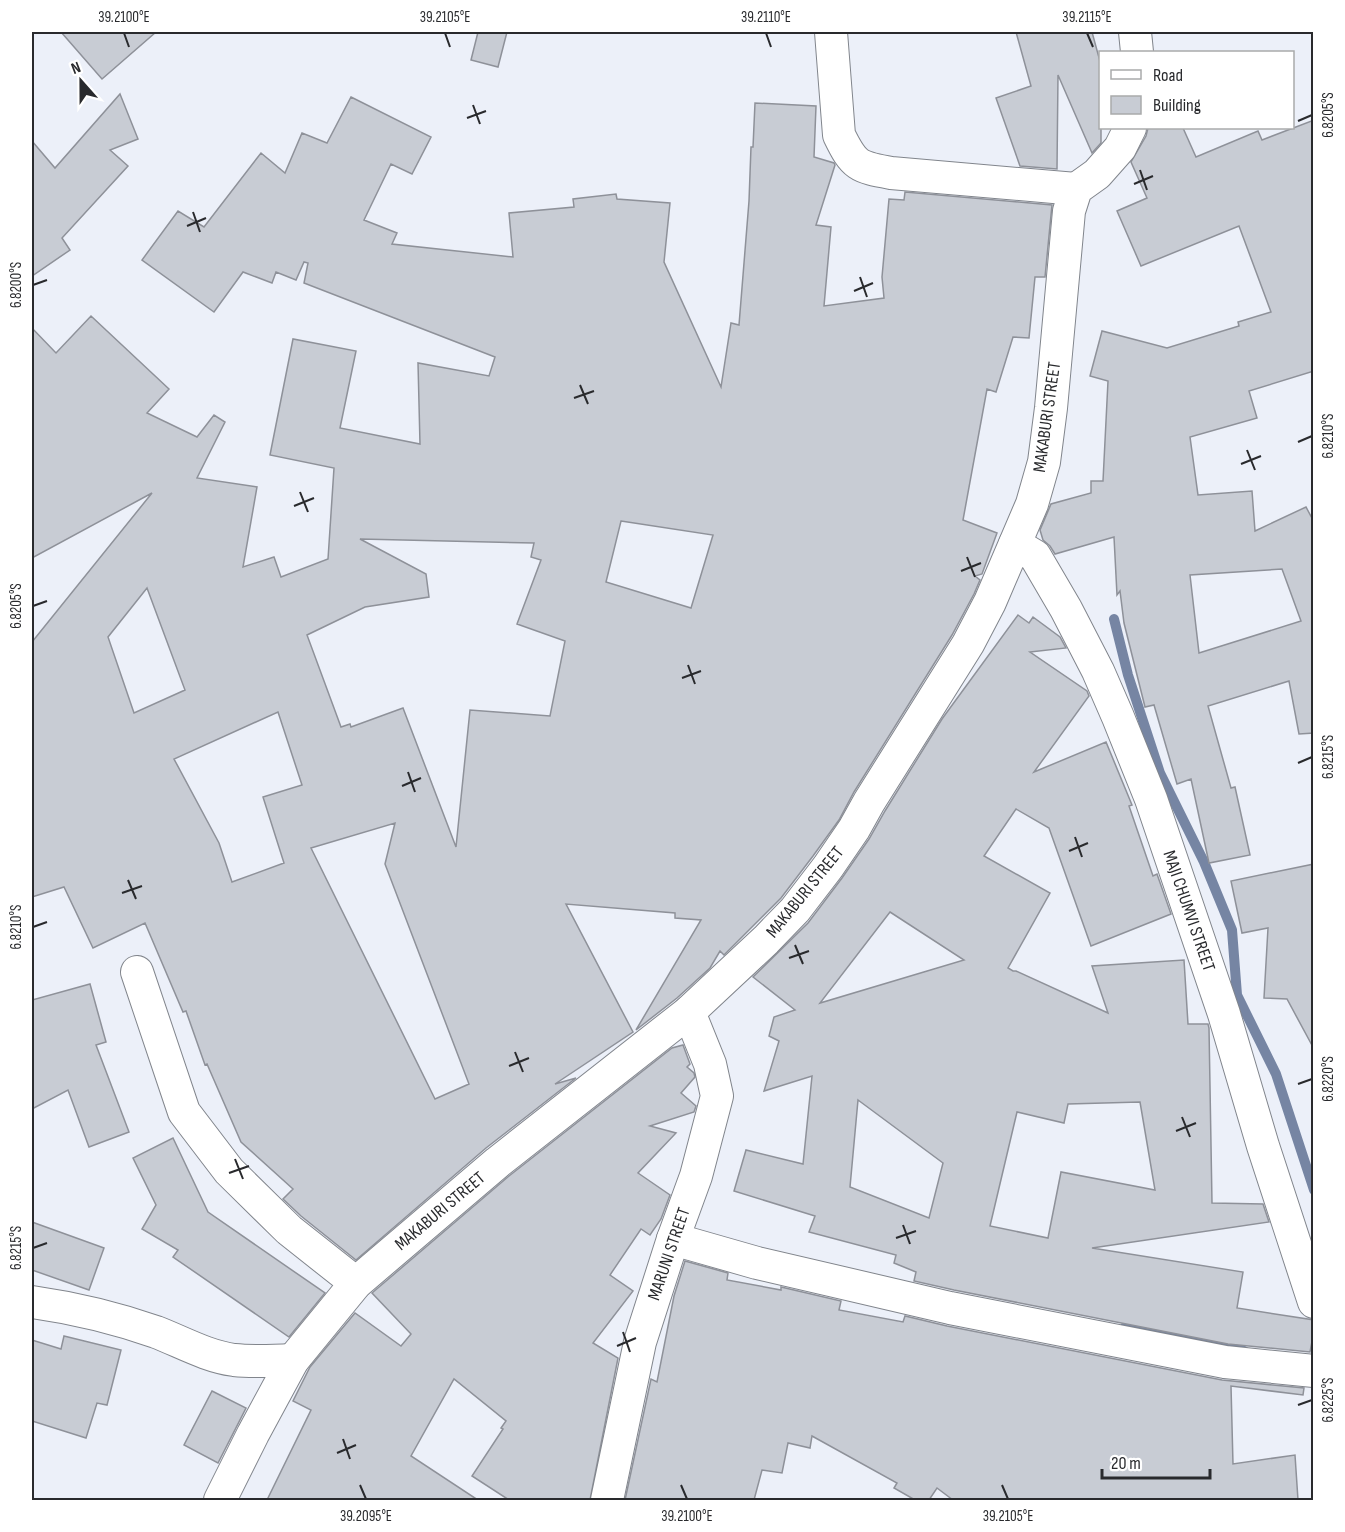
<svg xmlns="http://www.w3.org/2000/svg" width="1345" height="1532" font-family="'Sofia Sans Condensed',sans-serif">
<rect width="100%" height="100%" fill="#ecf0f9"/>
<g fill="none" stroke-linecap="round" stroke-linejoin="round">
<g stroke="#7685a3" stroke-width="10">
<path d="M1114,619l14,56 32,98 44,89 28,68 5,65 39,79 38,116"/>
<path d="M1125,1327l86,13 33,11"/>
</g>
</g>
<g fill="#c8ccd4" stroke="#8e9199" stroke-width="1.5" fill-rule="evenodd">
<path d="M61,32h95l-54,47z"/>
<path d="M478,32h29l-9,35 -27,-7z"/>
<path d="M1016,32h76l9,33v78l-9,10 -34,-78 -1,94 -37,-3 -24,-68 35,-12z"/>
<path d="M120,94l18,45 -28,11 18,16 -66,72 8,12 -38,26v-135l23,27z"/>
<path d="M351,97l80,40 -19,37 -21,-10 -27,56 33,13 -5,11 121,13 -4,-44 65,-6 -1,-8 43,-5 1,5 53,4 -6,59 57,125 10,-64 8,2 10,-124 2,-54h2l2,-44 61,3 -2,51 20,6 1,2 -19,60 15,2 -7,79 60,-8 -2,-21 7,-78 15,1 1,-8 147,13 -7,72h-10l-6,61 -16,-1 -17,55 -9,-3 -24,131 34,13 -15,41 -7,2 5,4 -6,14 -22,41 -98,157 -15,28 -26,36 -32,42 -57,57 -4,-4 -10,17 -33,30 -41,32 65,-110 -26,-2v-5l-109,-9 67,128 -78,52 21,-6 -90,70 -130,112 -55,-44 -18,-17 10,-10 -52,-47 -34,-78 -2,1 -19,-54 -3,1 -38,-89 -52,25 -29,-61 -32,10v-255l120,-149 -120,65v-230l24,25 35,-37 78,73 -22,24 50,24 17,-22 11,7 -28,56 60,9 -14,80 31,-10 7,20 47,-18 6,-91 -64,-13 23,-116 63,12 -16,77 80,16 -2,-81 71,13 6,-19 -191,-74 4,-20 -4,-1 -8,18 -20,-8 -4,11 -29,-11 -29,40 -72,-52 36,-49 26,16 57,-74 24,20 17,-40 25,10zM621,521l92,14 -22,73 -85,-26zM360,539l174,4 -3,14 10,3 -24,64 48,17 -15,75 -80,-6 -14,137 -53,-139 -52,19 -1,-3 -9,3 -34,-92 58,-28 64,-10 -3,-23zM147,588l38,102 -51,23 -26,-76zM278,712l24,73 -39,12 21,66 -52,19 -13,-39 -45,-84zM395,823l-10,41 84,220 -34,15 -124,-251z"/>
<path d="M1314,120v251l-65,20 8,27 -67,19 8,58 54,-4 3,40 51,-24 8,15v211l-15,1 -10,-53 -81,25 23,82 4,-1 15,68 -41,8 -18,-84 -14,5 -23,-79 -9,2 -21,-84 -4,-32 -3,4 -3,-58 -59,17 -5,-8 -7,-6 -3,-10 11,-26 40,-11v-12h12l5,-100 -18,-5 12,-45 65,17 72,-22 -1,-4 33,-10 -32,-86 -98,40 -24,-55 30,-13 -16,-36 15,-26 2,-8h35l13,29 62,-26 4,9zM1282,569l19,52 -102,32 -9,-78z"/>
<path d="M1018,615l11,8 4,-6 27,20 6,11 -36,4 57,39 2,5 -55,76 72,-30 26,63 -3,1 24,70 4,-2 14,40 -80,32 -42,-118 -33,-19 -32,47 66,37 -42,75 5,3h3l92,42 -16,-47 92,-6 4,64h20l1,4 3,175 51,1 6,18 -177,26 151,24 -6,36 77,12v11l-4,21 -82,-8 -274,-54 -40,-9 2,-9 -22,-9 2,-8 -87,-23 6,-16 -81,-25 12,-41 57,14 9,-88 -48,15 15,-50 -10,-5 5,-19 21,-7 -42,-33 55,-54 34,-45 27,-39 16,-28 57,-92zM890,912l74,48 -144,43zM858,1100l85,63 -14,55 -79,-31zM1140,1102l15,88 -94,-18 -13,66 -58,-12 27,-114 47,11 4,-19z"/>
<path d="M1314,864v185l-27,-50 -23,-1 4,-70 -26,5 -11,-52z"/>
<path d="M90,984l16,58 -10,3 33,87 -40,15 -21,-57 -36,19v-109z"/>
<path d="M683,1045l7,19 -3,3 7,6 1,4 -14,16 15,13 -2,6 -44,14 26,7 -38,40 32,22 -9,24 -11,16 -9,-6 -31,46 23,16 -40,52 25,15 -28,142h-81l-37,-24 31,-47 -2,-1 5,-7 -52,-42 -43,77 67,44h-211l44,-90 -18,-9 17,-34 45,-54 46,33 10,-12 -39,-41 137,-117 163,-128z"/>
<path d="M173,1138l35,74 117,81 -36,44 -116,-80 5,-7 -36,-21 14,-24 -23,-47z"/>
<path d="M32,1222l72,26 -15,42 -57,-20z"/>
<path d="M685,1261l43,12 -1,7 54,10v-3l60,14 -2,9 64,12 2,-6 42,10 275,54 82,8 -1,7 -72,-9 2,78 62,-9 3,45h-345l-16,-12 -8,12h-14l-21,-12 3,-5 -85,-47 -2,12 -22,-5 -6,30 -20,-3 -8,30h-129l26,-121 6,3 17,-86z"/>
<path d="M64,1336l57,14 -14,55 -10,-2 -11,35 -54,-17v-81l29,9z"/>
<path d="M212,1391l34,17 -28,55 -34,-18z"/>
</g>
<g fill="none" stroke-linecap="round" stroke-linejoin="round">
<defs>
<g id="street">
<path d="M831,32l8,103c15,31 19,32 52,38l185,16"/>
<path d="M1135,32l2,20"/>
<path d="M1015,544l20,12 31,53 32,62 20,46 33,82 73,215 39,132 51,156"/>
<path d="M137,972l47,140 45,59 60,59 67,53"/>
<path d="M673,1239l84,24 193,45 275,54 89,9"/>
<path d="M32,1302c42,6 84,16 124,30 26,10 50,24 78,28 20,2 39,1 59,0"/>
<path d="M220,1500l33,-66 40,-74 63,-77 142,-121 191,-150 77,-72 29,-30 33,-43 26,-38 15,-27 99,-158 22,-42 42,-98 12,-42 7,-54 18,-197 7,-22 21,-15 23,-26 10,-20"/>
<path d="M607,1500l33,-158 33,-103 23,-63 21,-80 -7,-32 -21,-52"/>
</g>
</defs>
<use href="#street" stroke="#81858c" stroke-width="34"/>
<use href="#street" stroke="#fff" stroke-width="32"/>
</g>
<path fill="none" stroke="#292a2d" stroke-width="2" d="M124,33l5,14M445,33l5,14M766,33l5,14M1087,33l6,14M473,105l7,19M467,118l19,-7M1298,121l14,-6M1140,170l7,20M1134,184l19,-8M193,212l7,20M187,226l19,-8M860,277l7,20M33,285l14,-5M854,291l19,-8M580,385l8,19M574,398l20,-7M1298,442l14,-6M1247,450l8,20M1241,464l20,-8M300,492l8,20M294,506l20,-8M967,557l8,20M961,571l20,-8M33,606l14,-5M688,665l7,19M682,678l19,-7M1298,763l14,-6M408,772l7,20M402,786l19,-8M1075,837l7,20M1069,851l19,-8M128,880l8,19M122,893l20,-7M33,927l14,-5M795,945l8,19M789,958l20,-7M515,1052l8,20M509,1066l20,-8M1298,1084l14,-5M1182,1117l8,20M1176,1131l20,-8M235,1159l8,20M229,1173l20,-7M903,1225l7,19M896,1238l20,-7M33,1248l14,-5M623,1332l7,20M617,1346l19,-8M1298,1405l14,-5M343,1439l7,20M337,1453l19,-8M360,1485l6,14M681,1485l6,14M1002,1485l6,14"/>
<g text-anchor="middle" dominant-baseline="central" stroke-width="4.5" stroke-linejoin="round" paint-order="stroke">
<g font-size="18" fill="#292a2d" stroke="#fff">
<text transform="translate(1047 417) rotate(-82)">MAKABURI STREET</text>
<text transform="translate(805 892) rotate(-51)">MAKABURI STREET</text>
<text transform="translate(1189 911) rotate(71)">MAJI CHUMVI STREET</text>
<text transform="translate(440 1211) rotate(-40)">MAKABURI STREET</text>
<text transform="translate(669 1254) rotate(-71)">MARUNI STREET</text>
</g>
</g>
<rect width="1345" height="1532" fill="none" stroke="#ffffff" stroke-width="66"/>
<rect x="1099" y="51" width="195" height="78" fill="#ffffff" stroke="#a9aaab" stroke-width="1.5"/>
<rect x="1111" y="70" width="30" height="9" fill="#ffffff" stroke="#a9aaab" stroke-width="1.5"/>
<text x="1153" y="81" font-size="18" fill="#292a2d">Road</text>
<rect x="1111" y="96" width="30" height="18" fill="#c8ccd4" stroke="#a9aaab" stroke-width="1.5"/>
<text x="1153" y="111" font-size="18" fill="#292a2d">Building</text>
<g transform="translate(81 81) rotate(339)" stroke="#ffffff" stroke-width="4.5" paint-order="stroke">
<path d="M0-4.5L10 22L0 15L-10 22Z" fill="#292a2d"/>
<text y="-9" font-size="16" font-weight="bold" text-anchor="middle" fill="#292a2d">N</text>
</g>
<path d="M1102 1469v9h108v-9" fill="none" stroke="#292a2d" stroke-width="3"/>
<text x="1111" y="1469" font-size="18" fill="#292a2d" stroke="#ffffff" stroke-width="4.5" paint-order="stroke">20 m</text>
<rect x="33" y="33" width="1279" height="1466" fill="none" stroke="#292a2d" stroke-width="2"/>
<g font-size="15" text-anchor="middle" fill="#292a2d">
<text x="124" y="22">39.2100°E</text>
<text x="445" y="22">39.2105°E</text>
<text x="766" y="22">39.2110°E</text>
<text x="1087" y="22">39.2115°E</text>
<text transform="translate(1328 115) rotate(-90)" y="5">6.8205°S</text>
<text transform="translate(16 285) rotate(-90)" y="5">6.8200°S</text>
<text transform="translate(1328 436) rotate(-90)" y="5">6.8210°S</text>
<text transform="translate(16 606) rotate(-90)" y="5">6.8205°S</text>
<text transform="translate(1328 757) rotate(-90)" y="5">6.8215°S</text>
<text transform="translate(16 927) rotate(-90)" y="5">6.8210°S</text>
<text transform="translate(1328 1079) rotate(-90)" y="5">6.8220°S</text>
<text transform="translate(16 1248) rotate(-90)" y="5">6.8215°S</text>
<text transform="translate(1328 1400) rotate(-90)" y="5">6.8225°S</text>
<text x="366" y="1521">39.2095°E</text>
<text x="687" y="1521">39.2100°E</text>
<text x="1008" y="1521">39.2105°E</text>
</g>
</svg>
